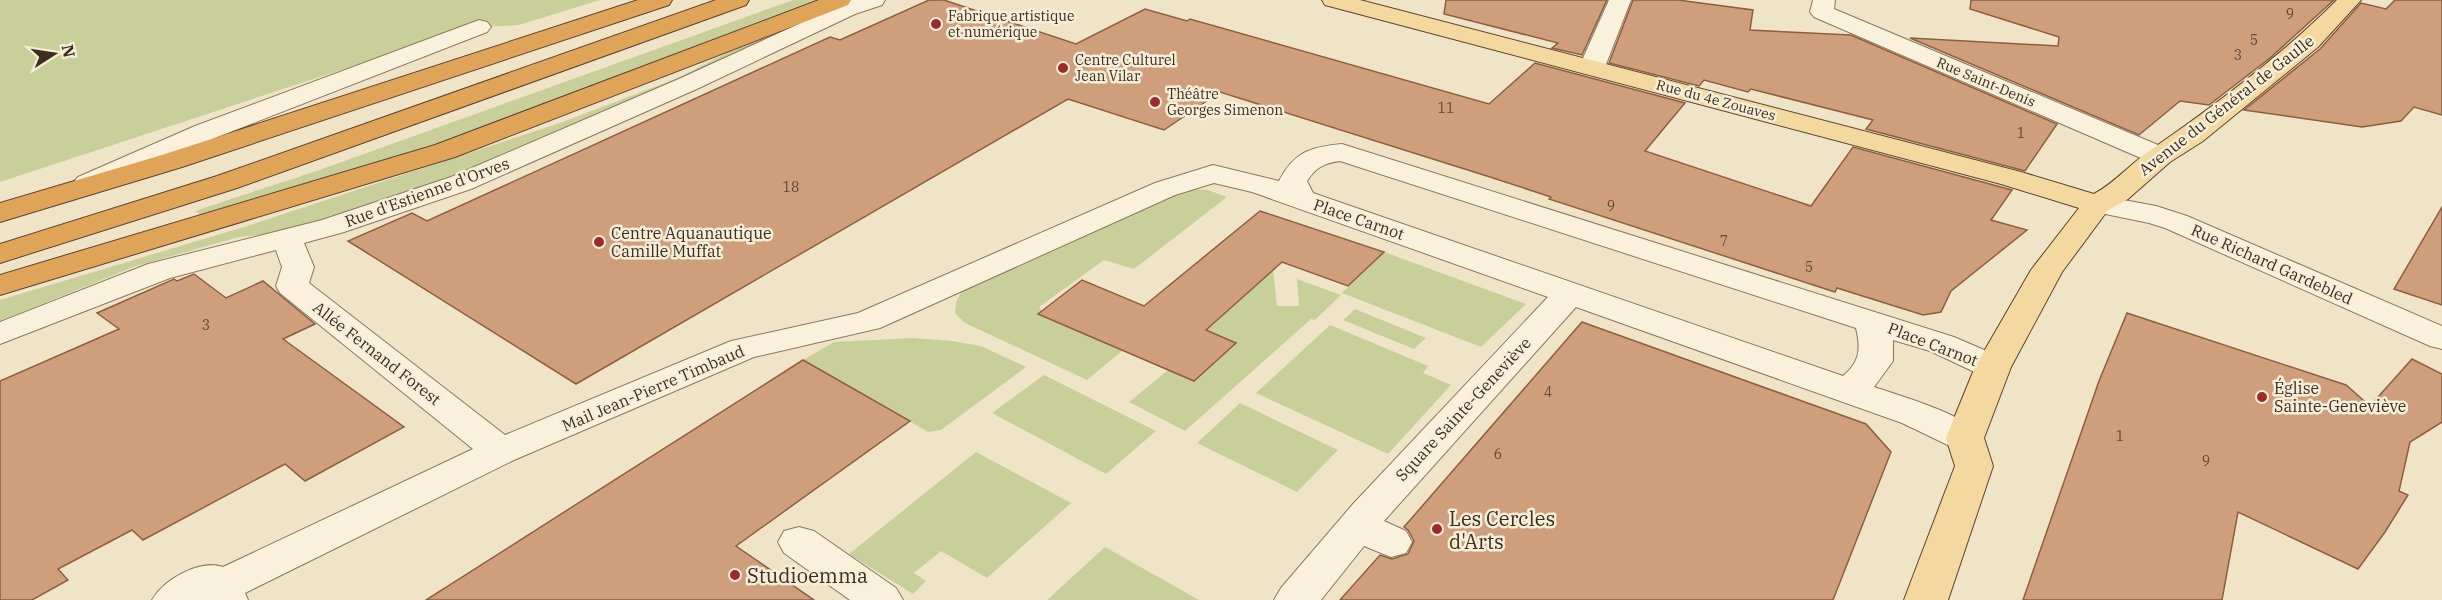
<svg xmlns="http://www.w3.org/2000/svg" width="2442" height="600" font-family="'IBM Plex Serif',serif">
<rect width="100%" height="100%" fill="#f0e4c8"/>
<g fill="#c9cf9b">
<path d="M0,0h600l-81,25 -50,3 -469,154z"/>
<path d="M793,0h27l-389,146 -228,70 -8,-5 127,-42z"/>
<path d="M823,11l-144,71 -215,91 -176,59 -49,5 -103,29 -136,55v-21l247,-74 313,-103 118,-45 83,-43z"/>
<path d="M1192,189l16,1 19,7 -93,72 -30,-9 -65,47 3,4 81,39 -36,30 -122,-57 -10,-10 1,-11 9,-17 197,-90z"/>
<path d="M1384,252l142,52 -45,43 -139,-54z"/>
<path d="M1273,270l4,36h22l-2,-27 44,16 -26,25 -4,-1 -126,112 -56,-29 39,-32 26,11 42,-38 -30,-13z"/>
<path d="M1355,309l71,29 -12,11 -71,-29z"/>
<path d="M1330,325l98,41 -5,7 28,12 -63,69 -132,-61z"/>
<path d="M912,338l40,3 29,5 45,21 -85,63 -13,2 -125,-72 31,-18z"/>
<path d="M1044,375l112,56 -50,43 -114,-61z"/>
<path d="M1240,403l98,47 -41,42 -100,-49z"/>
<path d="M976,452l95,51 -84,75 -46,-27 -27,22 12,8 -13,13 -64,-40z"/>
<path d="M1105,547l94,53h-152z"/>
</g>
<g fill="#cf9f7d" stroke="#8d5f41" stroke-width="1.5">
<path d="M929,0h15l132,44 69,-35 42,12 3,-2 299,85 46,-41 150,40 -40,48 166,55 42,-59 159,43 -21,30 36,10 -76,61 -10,21 -18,3 -86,-27 -2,4 -286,-93 2,-2 -61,-20 -270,-85 -56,38 -96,-31 -492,285 -228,-143 64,-28 15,8 403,-184 10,3z"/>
<path d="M1446,0h161l-25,55 -30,-7 6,-5 -114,-29z"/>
<path d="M1633,0h45l75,10 -3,20 101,5 206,89 -32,47 -159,-42 7,-9 -122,-31 -3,3 -44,-12 -5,6 -90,-23z"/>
<path d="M1971,0h363l-64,58 -61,47 -29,-4 -41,34 -229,-97 148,8 1,-9 -89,-28z"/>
<path d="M2395,0h47v115l-28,-8 -13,14 -39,6 -118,-17 76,-61 41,-46 25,6z"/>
<path d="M2442,207v98l-48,-16z"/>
<path d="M1260,211l124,41 -36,34 -66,-24 -76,68 30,13 -42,38 -156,-67 44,-34 62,26z"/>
<path d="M194,274l32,24 37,-17 52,43 -32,15 121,88 -99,54 -20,-17 -142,76 -11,-10 -74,39 10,11 -36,20h-32v-219l119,-52 -22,-16 77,-34 3,2z"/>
<path d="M2127,313l219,72 24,21 42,-47 30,15v48l-32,20 -11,49 9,4 -23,37 -27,37 -120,-57 -16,88h-199l76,-219z"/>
<path d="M1582,322l284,102 25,28 -58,148h-493l40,-45 12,4 16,-5 6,-13 -6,-11 -4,-3z"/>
<path d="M803,360l107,61 -174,125 78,54h-388z"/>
</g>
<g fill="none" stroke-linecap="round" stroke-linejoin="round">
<defs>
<g id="minor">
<path d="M851,0h34l-3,5 -27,9 -156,74 -228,101 -127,43 -40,11 10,24 -5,16 196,152 226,-94 127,-28 297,-130 58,-18 66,16c15,-29 31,-34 63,-37l612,193 51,22 6,8 -6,8 -12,3 -12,-3 -51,-24 -37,-11v21l-19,26c27,9 96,29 110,51l-6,9 -13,4 -13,-4 -50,-24 -326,-116 -192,214 22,10 6,11 -6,11 -15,4 -27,-11 -43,54h-47l7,-12 72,-84 195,-207 -296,-105 -38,-9 -39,12 -295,133 -126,29 -240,103 -269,133 3,7h-96c12,-21 48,-41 71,-33l250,-118 -193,-156 -4,-7 6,-19 -6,-17 -106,28 -170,66v-22l148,-58 174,-44 129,-43 230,-99zM1340,161l516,167c5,21 4,34 -13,48l-530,-183 -6,-12c9,-14 18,-18 33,-20z"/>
<path d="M1609,0h22l-26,67 -4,5 -9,3 -9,-3 -4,-5z"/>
<path d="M1813,0h22l-1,9 336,141 4,6 -4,6 -10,2 -10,-2 -336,-145 -4,-5z"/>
<path d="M479,20l8,2 4,5 -4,5 -272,106 -117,51 -10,3 -10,-3 -5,-6 5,-6 117,-51z"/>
<path d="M2097,195l59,11 31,10 255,110v23l-12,-3 -265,-118 -16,-5 -63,-13 -4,-6 4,-6z"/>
<path d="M799,527l15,4 82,57 7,12h-53l-66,-47 -6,-11 6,-11z"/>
</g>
<path id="major" d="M1322,0h38l661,172 73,22c22,-12 37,-31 58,-45 65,-45 129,-93 185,-149h24l-43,47 -115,94 -33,21 -42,37 -20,11 -46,62 -51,95 -27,71 9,28 -45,134h-44l51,-134 -9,-28 29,-71 56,-97 48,-62 -78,-24 -676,-179z"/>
<g id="highway">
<path d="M638,0h34l-3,5 -487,162 -182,55v-19l162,-48z"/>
<path d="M716,0h33l-3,5 -509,183 -237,75v-19l217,-68z"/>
<path d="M819,0h32l-3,5 -393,152 -455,138v-20l435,-130z"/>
</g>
</defs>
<use href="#minor" stroke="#8d765c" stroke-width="2"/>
<use href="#major" stroke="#5b4430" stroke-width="2"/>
<use href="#highway" stroke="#5b4430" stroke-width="2"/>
<use href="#minor" fill="#faf1dc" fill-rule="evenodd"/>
<use href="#major" fill="#f3d9a0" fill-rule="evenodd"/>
<use href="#highway" fill="#e0a458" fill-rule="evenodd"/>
</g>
<g fill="#9e2a2b" stroke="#f7eed8" stroke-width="2">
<circle cx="936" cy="24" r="6"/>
<circle cx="1063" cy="68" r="6"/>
<circle cx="1155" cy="102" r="6"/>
<circle cx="599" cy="242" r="6"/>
<circle cx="2262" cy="397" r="6"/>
<circle cx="1437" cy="529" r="6"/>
<circle cx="735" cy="575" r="6"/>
</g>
<g text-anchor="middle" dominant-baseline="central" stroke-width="5" stroke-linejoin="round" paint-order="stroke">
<g font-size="14" fill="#624a37">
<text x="2290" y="14">9</text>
<text x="2254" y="40">5</text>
<text x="2238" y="55">3</text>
<text x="1446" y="108">11</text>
<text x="2021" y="133">1</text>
<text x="791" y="187">18</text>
<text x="1611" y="206">9</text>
<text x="1724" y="241">7</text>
<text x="1809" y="267">5</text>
<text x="206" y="325">3</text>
<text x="1548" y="392">4</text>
<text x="2120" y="436">1</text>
<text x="1498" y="454">6</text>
<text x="2206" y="461">9</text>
</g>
<g font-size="14" fill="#3d2e20" stroke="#f7eed8" text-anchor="start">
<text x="948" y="16">Fabrique artistique<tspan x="948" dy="16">et numérique</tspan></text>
<text x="1075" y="60">Centre Culturel<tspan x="1075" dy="16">Jean Vilar</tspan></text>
<text x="1167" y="94">Théâtre<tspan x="1167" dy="16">Georges Simenon</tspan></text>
</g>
<g font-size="14" fill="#3d2e20" stroke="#f7eed8">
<text transform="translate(1986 82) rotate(23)">Rue Saint-Denis</text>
<text transform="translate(1716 100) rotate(15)">Rue du 4e Zouaves</text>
</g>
<g font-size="16" fill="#3d2e20" stroke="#f7eed8">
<text transform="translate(2226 105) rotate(-38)">Avenue du Général de Gaulle</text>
<text transform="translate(427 192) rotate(-20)">Rue d'Estienne d'Orves</text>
<text transform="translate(1359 219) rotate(19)">Place Carnot</text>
<text transform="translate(2272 264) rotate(24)">Rue Richard Gardebled</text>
<text transform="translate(1933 344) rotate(21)">Place Carnot</text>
<text transform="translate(377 353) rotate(38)">Allée Fernand Forest</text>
<text transform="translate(653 388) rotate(-23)">Mail Jean-Pierre Timbaud</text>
<text transform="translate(1463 409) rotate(-47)">Square Sainte-Geneviève</text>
</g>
<g font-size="16" fill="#3d2e20" stroke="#f7eed8" text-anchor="start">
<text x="611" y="233">Centre Aquanautique<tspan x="611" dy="18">Camille Muffat</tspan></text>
<text x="2274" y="388">Église<tspan x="2274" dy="18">Sainte-Geneviève</tspan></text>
</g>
<g font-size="20" fill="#3d2e20" stroke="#f7eed8" text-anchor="start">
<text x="1449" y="518">Les Cercles<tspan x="1449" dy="23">d'Arts</tspan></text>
<text x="747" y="575">Studioemma</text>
</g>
</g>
<g transform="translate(54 54) rotate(78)" stroke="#f7eed8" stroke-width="4.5" paint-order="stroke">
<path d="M0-4.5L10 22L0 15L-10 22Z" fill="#3d2e20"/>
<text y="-9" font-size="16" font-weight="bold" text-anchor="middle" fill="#3d2e20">N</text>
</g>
</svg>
